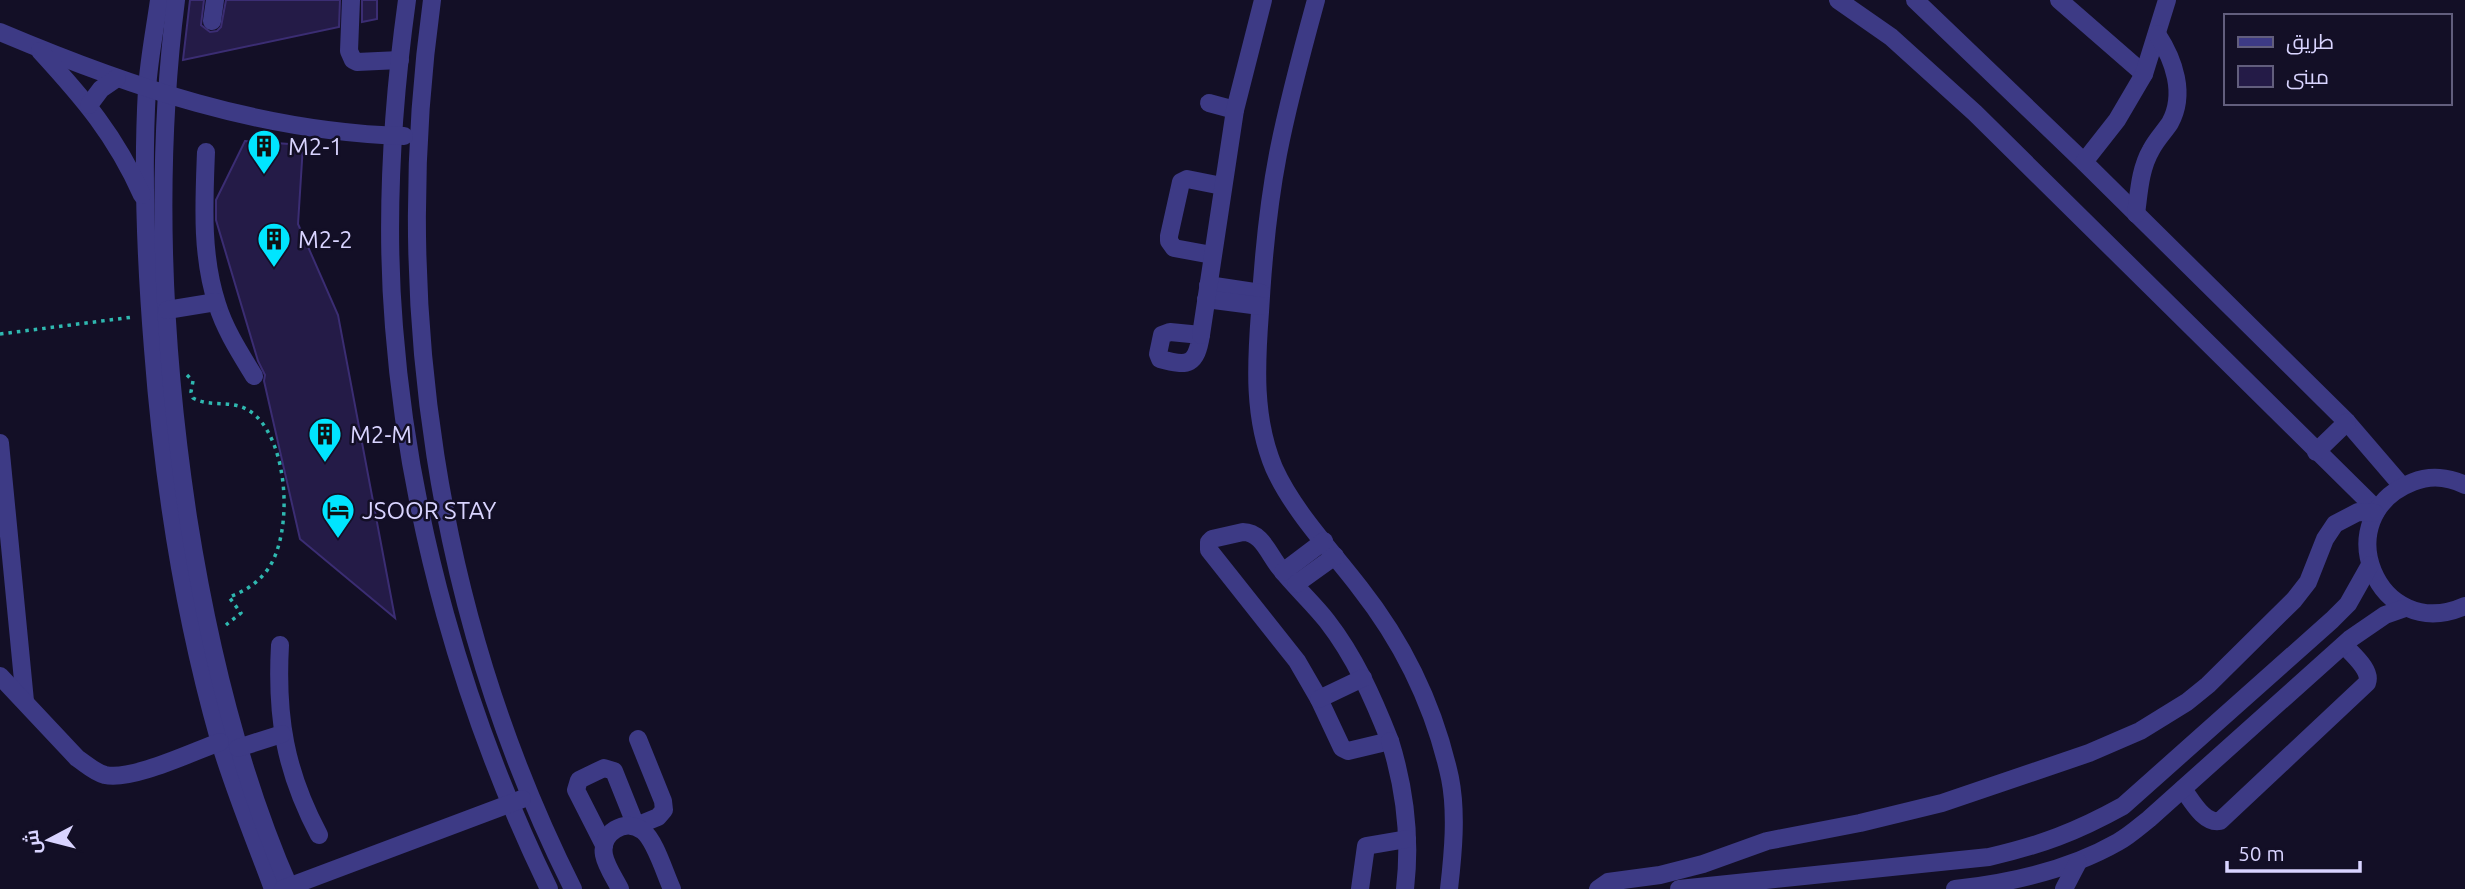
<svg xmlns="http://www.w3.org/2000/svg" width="2465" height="889" font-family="Ubuntu,Cairo,sans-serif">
<rect width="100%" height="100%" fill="#130f26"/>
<g fill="#241b47" stroke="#3b2d73" stroke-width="2">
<path d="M190,0h14l-3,25 9,7 7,-1 4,-4 5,-27h114l-1,27 -156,33z"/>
<path d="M362,0h15v19l-15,3z"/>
<path d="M245,141l58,4 -5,79 40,91 57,303 -95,-79 -36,-158 1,-6 -7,-14 -42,-141v-20z"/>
</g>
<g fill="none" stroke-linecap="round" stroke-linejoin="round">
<g stroke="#2fb8b0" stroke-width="3.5" stroke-dasharray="3.5 5" stroke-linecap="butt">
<path d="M0,334l133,-17"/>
<path d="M187,375l6,6 -2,11 2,6c20,11 42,-1 62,17 34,31 38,118 13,154 -10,14 -23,22 -39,28l12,16 -15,12"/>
</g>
<g stroke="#3d3a85" stroke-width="18">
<path d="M159,0c-4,29 -10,59 -12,89 -5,86 -1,174 6,260 10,132 30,263 66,390 15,51 36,101 54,150"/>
<path d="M176,0c-22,173 -14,345 12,517 20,127 50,254 102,372"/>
<path d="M351,0l-2,51 4,9 4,2 43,-2"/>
<path d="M407,0c-15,108 -22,218 -13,327 15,193 70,387 155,562"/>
<path d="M432,0c-42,302 4,616 141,889"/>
<path d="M1316,0c-14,51 -28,102 -38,154 -10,52 -15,105 -18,158 -4,52 -7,106 14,156 20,44 57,82 86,120 44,56 75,121 90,190 7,35 3,76 -1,111"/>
<path d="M1838,0l53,37 84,76 402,397"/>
<path d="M1915,0l169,162 263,260 55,64"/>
<path d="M2059,0l85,74"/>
<path d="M212,21l3,-21"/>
<path d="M0,32c130,55 262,100 404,104"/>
<path d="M40,51c44,48 75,84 102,144"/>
<path d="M1209,103l26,7"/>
<path d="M89,105l12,-16 16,-11"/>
<path d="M206,152c-2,51 -5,103 11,152 8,26 23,49 37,72"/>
<path d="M2084,162l33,-42 27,-46 23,-74"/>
<path d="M2136,214c3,-22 4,-45 15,-64 5,-10 13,-18 19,-27 16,-29 4,-63 -13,-89"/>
<path d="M1212,255l-38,-7 -5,-7v-5l12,-54 6,-3 35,7"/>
<path d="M1208,285l53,8"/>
<path d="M1206,299l54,7"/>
<path d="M167,310l49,-8"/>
<path d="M1170,332l31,3c-5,30 -12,32 -41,24l-2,-5 4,-19z"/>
<path d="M1201,335l34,-225 28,-110"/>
<path d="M0,443l25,258"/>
<path d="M2316,452l31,-30"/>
<path d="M2465,485c-16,-8 -35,-10 -52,-3 -88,34 -36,163 52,124"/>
<path d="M1243,532c19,0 26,23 37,36 14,18 32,34 47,53 28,36 46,77 63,120l-42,10 -6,-3 -23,-49 -22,-38 -88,-111v-8l3,-3z"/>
<path d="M1283,572l41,-31"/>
<path d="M1296,584l39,-28"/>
<path d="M280,645c-4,72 5,126 39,190"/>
<path d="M0,676l77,82c9,6 17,14 28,17 27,6 87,-23 115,-33"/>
<path d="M1319,699l44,-21"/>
<path d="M1390,741c15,48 21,97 15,148"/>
<path d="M238,748l44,-14"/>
<path d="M2183,789c9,12 21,35 37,32l147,-138c5,-13 -14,-28 -23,-38"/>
<path d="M604,845l-28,-55 3,-10 25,-12 10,3 22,55 22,-9 6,-7 -1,-9 -25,-62"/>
<path d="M283,889l239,-90"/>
<path d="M620,889c-5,-10 -14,-23 -16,-34 -4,-22 21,-38 39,-24 12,9 22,43 29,58"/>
<path d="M1360,889l6,-43 41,-7"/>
<path d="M1598,889l10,-7 52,-7 43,-11 64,-23 93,-18 82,-20 147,-50 51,-22 47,-29 21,-17 86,-85 14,-18 17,-43 10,-15 23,-12 17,1"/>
<path d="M1679,889l310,-32c52,-12 87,-25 134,-51l209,-186 16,-16 22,-39"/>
<path d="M1955,889c55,-6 114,-19 163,-47 11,-6 21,-15 31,-23l201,-180 35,-24 20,-7"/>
<path d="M2064,889l14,-27"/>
</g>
</g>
<defs>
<symbol id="building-pin" viewBox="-11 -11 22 30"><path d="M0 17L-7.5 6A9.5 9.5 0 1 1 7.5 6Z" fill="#00e5ff" stroke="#130f26"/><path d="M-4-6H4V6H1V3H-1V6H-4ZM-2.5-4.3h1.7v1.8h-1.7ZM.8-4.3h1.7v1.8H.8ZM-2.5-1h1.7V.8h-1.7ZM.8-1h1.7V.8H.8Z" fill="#111"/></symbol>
<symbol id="hotel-pin" viewBox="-11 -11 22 30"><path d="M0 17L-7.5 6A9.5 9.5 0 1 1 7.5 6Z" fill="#00e5ff" stroke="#130f26"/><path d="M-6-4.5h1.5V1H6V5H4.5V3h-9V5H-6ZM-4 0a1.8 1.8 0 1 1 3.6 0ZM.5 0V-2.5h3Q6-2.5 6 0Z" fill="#111"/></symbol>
</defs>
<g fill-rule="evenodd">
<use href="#building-pin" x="245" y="127" width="38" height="52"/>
<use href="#building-pin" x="255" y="220" width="38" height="52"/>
<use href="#building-pin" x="306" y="415" width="38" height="52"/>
<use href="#hotel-pin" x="319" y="491" width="38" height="52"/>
</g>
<g text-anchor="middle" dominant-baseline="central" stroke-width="5" stroke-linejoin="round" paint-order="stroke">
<g font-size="24" fill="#d9d4ff" stroke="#130f26" text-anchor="start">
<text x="288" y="146">M2-1</text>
<text x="298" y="239">M2-2</text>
<text x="350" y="434">M2-M</text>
<text x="362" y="510">JSOOR STAY</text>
</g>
</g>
<rect x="2224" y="14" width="228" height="91" fill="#130f26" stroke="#625e7d" stroke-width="2"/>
<rect x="2238" y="37" width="35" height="10" fill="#3d3a85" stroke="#625e7d" stroke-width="2"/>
<text x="2286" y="49" font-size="21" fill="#d9d4ff">طريق</text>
<rect x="2238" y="66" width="35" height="21" fill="#241b47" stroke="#625e7d" stroke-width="2"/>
<text x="2286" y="84" font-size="21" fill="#d9d4ff">مبنى</text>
<g transform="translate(49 840) rotate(263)" stroke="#130f26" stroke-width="5" paint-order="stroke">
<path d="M0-5L12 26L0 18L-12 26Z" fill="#d9d4ff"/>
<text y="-10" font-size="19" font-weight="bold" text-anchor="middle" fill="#d9d4ff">ش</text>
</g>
<path d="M2227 861v10h133v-10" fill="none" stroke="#d9d4ff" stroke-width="3.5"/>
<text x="2238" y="861" font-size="21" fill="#d9d4ff" stroke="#130f26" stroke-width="5" paint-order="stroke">50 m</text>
</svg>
